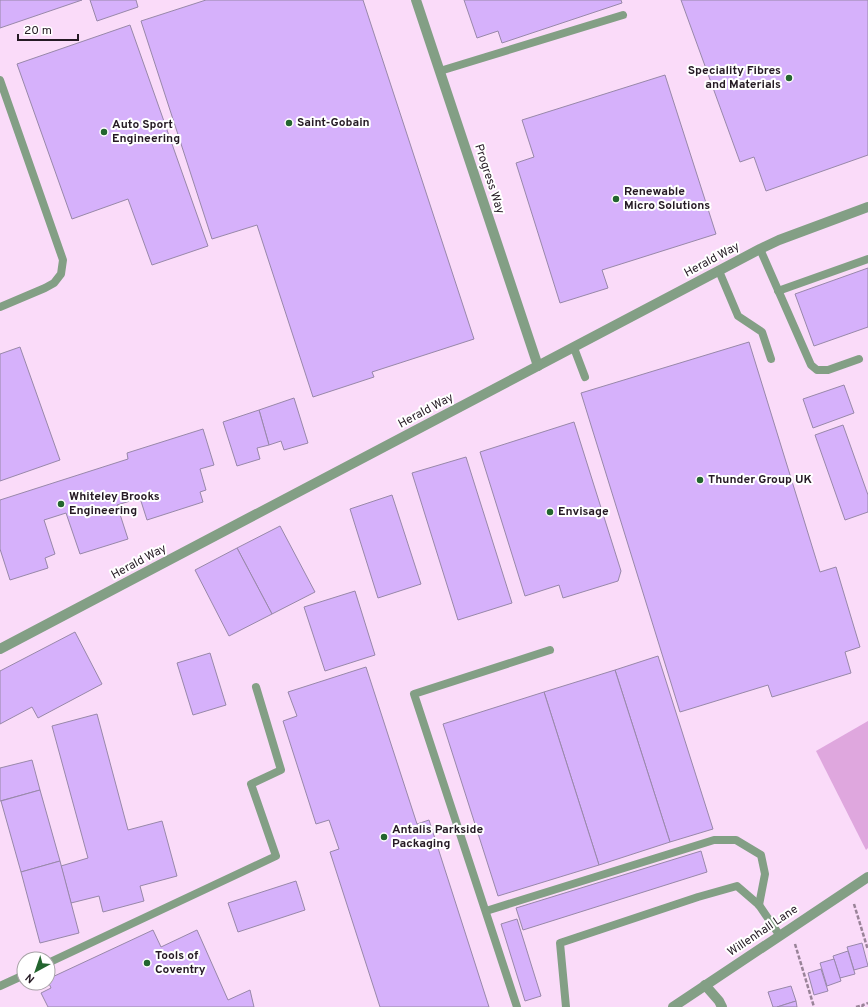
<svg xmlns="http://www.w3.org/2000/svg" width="868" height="1007" font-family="Overpass,sans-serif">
<rect width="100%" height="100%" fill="#fadbf9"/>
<path fill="#dfa7de" d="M868,721v127l-2,2 -50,-99z"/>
<g fill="#d6b1fb" stroke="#9888a9">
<path d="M0,0h82l-82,28z"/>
<path d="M90,0h46l2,7 -41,14z"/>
<path d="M206,0h157l111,339 -102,33 2,5 -61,20 -56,-172 -45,14 -71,-218z"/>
<path d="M464,0h157l1,3 -120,40 -4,-12 -21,7z"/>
<path d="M681,0h187v155l-102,36 -12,-34 -14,5z"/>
<path d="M130,25l78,221 -56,19 -24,-66 -56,20 -55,-155z"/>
<path d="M665,75l51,159 -114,36 6,18 -48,15 -44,-140 18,-6 -12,-37z"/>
<path d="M868,268v59l-54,19 -19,-52z"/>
<path d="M749,342l71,230 16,-5 24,80 -15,5 6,21 -79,24 -4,-12 -88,27 -99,-319z"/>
<path d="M20,347l40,113 -60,21v-127z"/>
<path d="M844,385l10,28 -41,15 -10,-29z"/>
<path d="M294,398l14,45 -24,7 -3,-9 -12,4 -10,-35z"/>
<path d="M259,410l10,35 -12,3 3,11 -23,7 -14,-44z"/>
<path d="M574,422l47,149 -3,10 -55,17 -4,-13 -34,11 -45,-144z"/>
<path d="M843,425l25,70v17l-23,8 -30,-85z"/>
<path d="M203,429l11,36 -14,4 6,21 -6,2 3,10 -56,18 -7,-22 -23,7 11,34 -48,15 -14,-41 -22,7 11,34 -10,4 3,10 -38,12 -10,-31v-49l128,-41 -1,-6z"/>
<path d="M466,457l46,146 -54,17 -46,-147z"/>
<path d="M392,495l29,89 -43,14 -28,-89z"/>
<path d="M280,526l35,66 -43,22 -35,-66z"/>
<path d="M237,548l35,66 -43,22 -34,-66z"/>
<path d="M355,591l20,64 -50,16 -21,-64z"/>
<path d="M75,632l27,52 -64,34 -6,-11 -32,17v-53z"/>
<path d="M210,653l16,52 -33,10 -16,-52z"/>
<path d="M658,656l55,173 -43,13 -55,-172z"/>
<path d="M366,667l51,157 12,-4 60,187h-109l-50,-155 9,-3 -10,-29 -13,4 -33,-103 14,-5 -9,-24z"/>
<path d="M615,670l55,172 -71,23 -55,-173z"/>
<path d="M544,692l55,173 -101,31 -55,-172z"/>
<path d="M97,714l31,116 34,-9 15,55 -37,10 4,15 -41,11 -4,-16 -28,7 -10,-37 27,-8 -36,-132z"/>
<path d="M32,760l8,30 -40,11v-33z"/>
<path d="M40,790l20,71 -39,11 -20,-71z"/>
<path d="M701,851l6,21 -184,58 -7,-22z"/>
<path d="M60,861l19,72 -39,10 -19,-71z"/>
<path d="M296,881l9,29 -67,22 -10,-29z"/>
<path d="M517,919l24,77 -16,5 -24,-77z"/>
<path d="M153,930l8,17 36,-17 31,70 22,-10 4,17h-206l-7,-14 10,-5 -3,-7v-2z"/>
<path d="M862,943l6,23 -14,4 -7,-23z"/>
<path d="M848,951l7,23 -15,4 -7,-22z"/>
<path d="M834,959l7,22 -14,5 -7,-23z"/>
<path d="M821,969l7,22 -14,4 -6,-22z"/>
<path d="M791,986l5,15 -19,6h-4l-5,-15z"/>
<path d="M796,1001l1,6h-20z"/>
</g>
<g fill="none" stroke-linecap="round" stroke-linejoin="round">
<g stroke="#998398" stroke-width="2.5" stroke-dasharray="4 2" stroke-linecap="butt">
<path d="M854,904l14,46"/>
<path d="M795,944l19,63"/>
<path d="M856,1007l7,-2"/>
<path d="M862,1007l1,-2 5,-2"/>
</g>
<g stroke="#839f85" stroke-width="8">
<path d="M440,71l183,-56"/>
<path d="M0,80l63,180 -2,14 -7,9 -9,5 -45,19"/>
<path d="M760,249l51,116 6,5h11l31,-11"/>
<path d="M719,271l19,45 24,16 9,27"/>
<path d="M778,291l90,-32"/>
<path d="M574,348l11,29"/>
<path d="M486,911l228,-71h22l25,15 4,19 -6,31"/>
<path d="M48,963l228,-107 -25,-72 30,-14 -25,-83"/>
<path d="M0,986l24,-11"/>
<path d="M517,1007l-103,-313 136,-44"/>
<path d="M566,1007l-6,-64 138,-46 39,-11 22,19 21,31"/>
</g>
<g stroke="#839f85" stroke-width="10">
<path d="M416,0l122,366"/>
<path d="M0,649l760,-400 19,-9 89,-33"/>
<path d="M705,985l14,16 3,6"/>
</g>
<path stroke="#839f85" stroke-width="10" d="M673,1007l195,-130"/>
</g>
<g fill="#23652f" stroke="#fff" stroke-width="1.5">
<circle cx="789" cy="78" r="4"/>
<circle cx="289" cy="123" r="4"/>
<circle cx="104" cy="132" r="4"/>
<circle cx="616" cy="199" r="4"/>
<circle cx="700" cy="480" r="4"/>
<circle cx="61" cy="504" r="4"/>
<circle cx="550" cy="512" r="4"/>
<circle cx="384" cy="837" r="4"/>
<circle cx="147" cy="963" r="4"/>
</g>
<g text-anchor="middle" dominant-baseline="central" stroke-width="4" stroke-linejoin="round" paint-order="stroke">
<g font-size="12" font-weight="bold" fill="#251a24" stroke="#fff" text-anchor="start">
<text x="781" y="71" text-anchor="end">Speciality Fibres<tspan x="781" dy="14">and Materials</tspan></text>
<text x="297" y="123">Saint-Gobain</text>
<text x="112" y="125">Auto Sport<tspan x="112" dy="14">Engineering</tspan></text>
<text x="624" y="192">Renewable<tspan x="624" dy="14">Micro Solutions</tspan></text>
<text x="708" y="480">Thunder Group UK</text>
<text x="69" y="497">Whiteley Brooks<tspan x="69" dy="14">Engineering</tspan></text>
<text x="558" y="512">Envisage</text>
<text x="392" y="830">Antalis Parkside<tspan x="392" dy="14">Packaging</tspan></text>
<text x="155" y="956">Tools of<tspan x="155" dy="14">Coventry</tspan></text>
</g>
<g font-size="12" fill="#251a24" stroke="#fff">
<text transform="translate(489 179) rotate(72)">Progress Way</text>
<text transform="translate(712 260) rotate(-28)">Herald Way</text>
<text transform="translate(426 411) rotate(-28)">Herald Way</text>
<text transform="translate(139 562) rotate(-28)">Herald Way</text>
<text transform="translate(763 931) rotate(-34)">Willenhall Lane</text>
</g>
</g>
<g transform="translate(36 971) rotate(220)"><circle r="19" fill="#ffffff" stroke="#a8a3a7"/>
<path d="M0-3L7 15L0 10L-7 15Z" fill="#23652f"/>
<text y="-6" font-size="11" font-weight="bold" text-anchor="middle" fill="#251a24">N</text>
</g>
<path d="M18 34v6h60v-6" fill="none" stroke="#251a24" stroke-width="2"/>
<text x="24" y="34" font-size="12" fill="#251a24" stroke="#ffffff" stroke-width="3" paint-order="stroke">20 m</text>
</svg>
